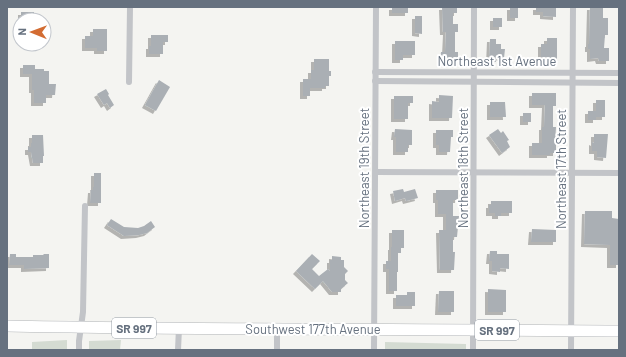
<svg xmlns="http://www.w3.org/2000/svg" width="626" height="357" font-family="Barlow,sans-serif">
<defs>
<filter id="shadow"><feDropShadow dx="-3" dy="3" stdDeviation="0" flood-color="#0004"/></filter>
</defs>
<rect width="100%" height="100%" fill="#f4f4f1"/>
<g fill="#d4dbd2">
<path d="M67,340v10h-35v-8z"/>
<path d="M121,340l-1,10h-31v-9z"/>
<path d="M385,342l81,2v6h-81z"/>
</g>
<g fill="#aaafb4" filter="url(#shadow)">
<rect x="392" y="7" width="16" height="6"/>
<path d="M442,7h15v6h-4v11h5v8h-3v20h3v8h-18l1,-8h4l1,-20h-3z"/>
<rect x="510" y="7" width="8" height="11"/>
<path d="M536,7h20v10l-13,-1v-4h-7z"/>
<path d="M590,7h13v11h5v17h-3l-1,13h5v13h-10l-1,-3 -8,1v-10h-2v-5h1z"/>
<rect x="21" y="12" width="13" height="8"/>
<path d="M415,16h7v18l-7,-1z"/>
<rect x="493" y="18" width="9" height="9"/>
<path d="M93,29h14v22h-10v-3h-12v-12h8z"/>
<path d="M151,35h17v7h-5v12h-14v-8h2z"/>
<path d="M547,38h10v23h-10v-4h-6v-13h6z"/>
<path d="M490,39h6v5h5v5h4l-1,9 -8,-1v5l-7,-1z"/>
<path d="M395,41h20v14h-12v5h-8z"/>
<path d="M314,59h15v12h2v5h-2v10h-4v2h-15v8h-7v-17h8v-9h3z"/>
<path d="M23,65h12v4h9v2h5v13h7l-1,11h-9v8h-12v-13h-2v-16h-9z"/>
<path d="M159,80l11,7 -14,24 -11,-6z"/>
<path d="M106,89l3,5 -1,1 6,10 -4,3 -3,-5 -3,2 -7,-11z"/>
<path d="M532,93h24v13h-3v21h3l-1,16h1v10h-6v2h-18v-12h10v-16h2l1,-22h-13z"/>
<path d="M439,95l14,1 -1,22h-20v-17l7,1z"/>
<path d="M394,96h19v7h-5v16h-14z"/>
<path d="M596,100h9v17h-9v3h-8v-9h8z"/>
<path d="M490,102h15l1,15h-16z"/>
<rect x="523" y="113" width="8" height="9"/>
<path d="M395,129l17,1v15h-4v7h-12v-15h-2z"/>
<path d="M498,129l3,4 2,-2 6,9 -2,1 3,6 -8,6 -13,-18z"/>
<path d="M436,130h17v7h-2l-1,15h-11v-7h-3z"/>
<path d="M594,134h14l-2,24 -9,-1v-6h-5v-9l2,1z"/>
<path d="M32,135h11l1,21h-1v7h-10l-2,-11h-3v-5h3v-4h1z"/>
<path d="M94,173h7v30h-11l1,-13h2v-3h1z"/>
<path d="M403,189l1,3 11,-3 3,9 -12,3 -1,-3 -10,3 -2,-10z"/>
<path d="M436,190h22v10h-5v16h6l-2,21h-4v15h2l-1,18h-14l-1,-40h7v-16h-8v-14h-2z"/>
<path d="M491,201h21v12h-11v3h-6v-3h-6v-8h2z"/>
<path d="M585,211h27v7l7,1v46h-9v-20l-26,-1z"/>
<path d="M111,219l13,8 14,1 6,-2 7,-5 4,6 -8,6 -8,2 -15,1 -17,-11z"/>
<path d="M532,229l24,1v12h-25z"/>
<path d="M392,230h12v18h-3v5h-3v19h-1v19h-8v-22h-3v-8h5v-14h1z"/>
<path d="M490,251h7v3h12v15l-9,-1v4l-8,-1v-10h-3z"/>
<path d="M10,254h6v3h17v-2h11l-1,-1h6v14l-25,1v-4h-15z"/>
<path d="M312,254l8,7 -8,8 7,7 9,-7 2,2v-11h2v-4l9,1v3h3v7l4,4 -3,3v6l3,3 -7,6v3h-9l-9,-11 -8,8 -19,-18z"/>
<path d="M488,289l18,1v22h-18z"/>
<path d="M439,291h15v21h-16z"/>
<path d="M407,292h8v14h-19v-11h11z"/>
</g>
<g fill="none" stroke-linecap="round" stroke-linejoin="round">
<defs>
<path id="trunk" d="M7,326c204,4 408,3 612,5"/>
</defs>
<use href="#trunk" stroke="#b2b5b8" stroke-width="12"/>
<g stroke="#c2c4c8" stroke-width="6">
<path d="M375,72l244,1"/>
<path d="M375,81l244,2"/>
<path d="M129,82l1,-75"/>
<path d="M376,172l243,1"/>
<path d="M79,350v-9l4,-29 2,-106"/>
<path d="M178,350l1,-22"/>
<path d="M277,350v-21"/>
<path d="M374,350l2,-343"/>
<path d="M473,350l1,-343"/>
<path d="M571,350l2,-343"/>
</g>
<use href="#trunk" stroke="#fff" stroke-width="11"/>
</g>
<g text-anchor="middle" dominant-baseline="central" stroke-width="4" stroke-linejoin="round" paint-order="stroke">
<g fill="#fff" stroke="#949ca5" stroke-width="1">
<rect x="112" y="318" width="44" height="20" rx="3"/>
<rect x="475" y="320" width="44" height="20" rx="3"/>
</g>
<g font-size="12" font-weight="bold" fill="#66717f">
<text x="134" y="328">SR 997</text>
<text x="497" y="330">SR 997</text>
</g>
<g font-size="13" fill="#66717f" stroke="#fff">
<text x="497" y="61">Northeast 1st Avenue</text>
<text transform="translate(364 168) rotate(-90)">Northeast 19th Street</text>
<text transform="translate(463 168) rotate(-90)">Northeast 18th Street</text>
<text transform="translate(561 169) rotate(-90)">Northeast 17th Street</text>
<text x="313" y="329">Southwest 177th Avenue</text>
</g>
</g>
<rect width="626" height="357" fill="none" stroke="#66717f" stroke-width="16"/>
<g transform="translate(32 32) rotate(271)"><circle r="19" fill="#ffffff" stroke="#c2c6cc"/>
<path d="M0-3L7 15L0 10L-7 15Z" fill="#d36c32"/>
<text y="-6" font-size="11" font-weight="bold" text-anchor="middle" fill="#66717f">N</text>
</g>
</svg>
